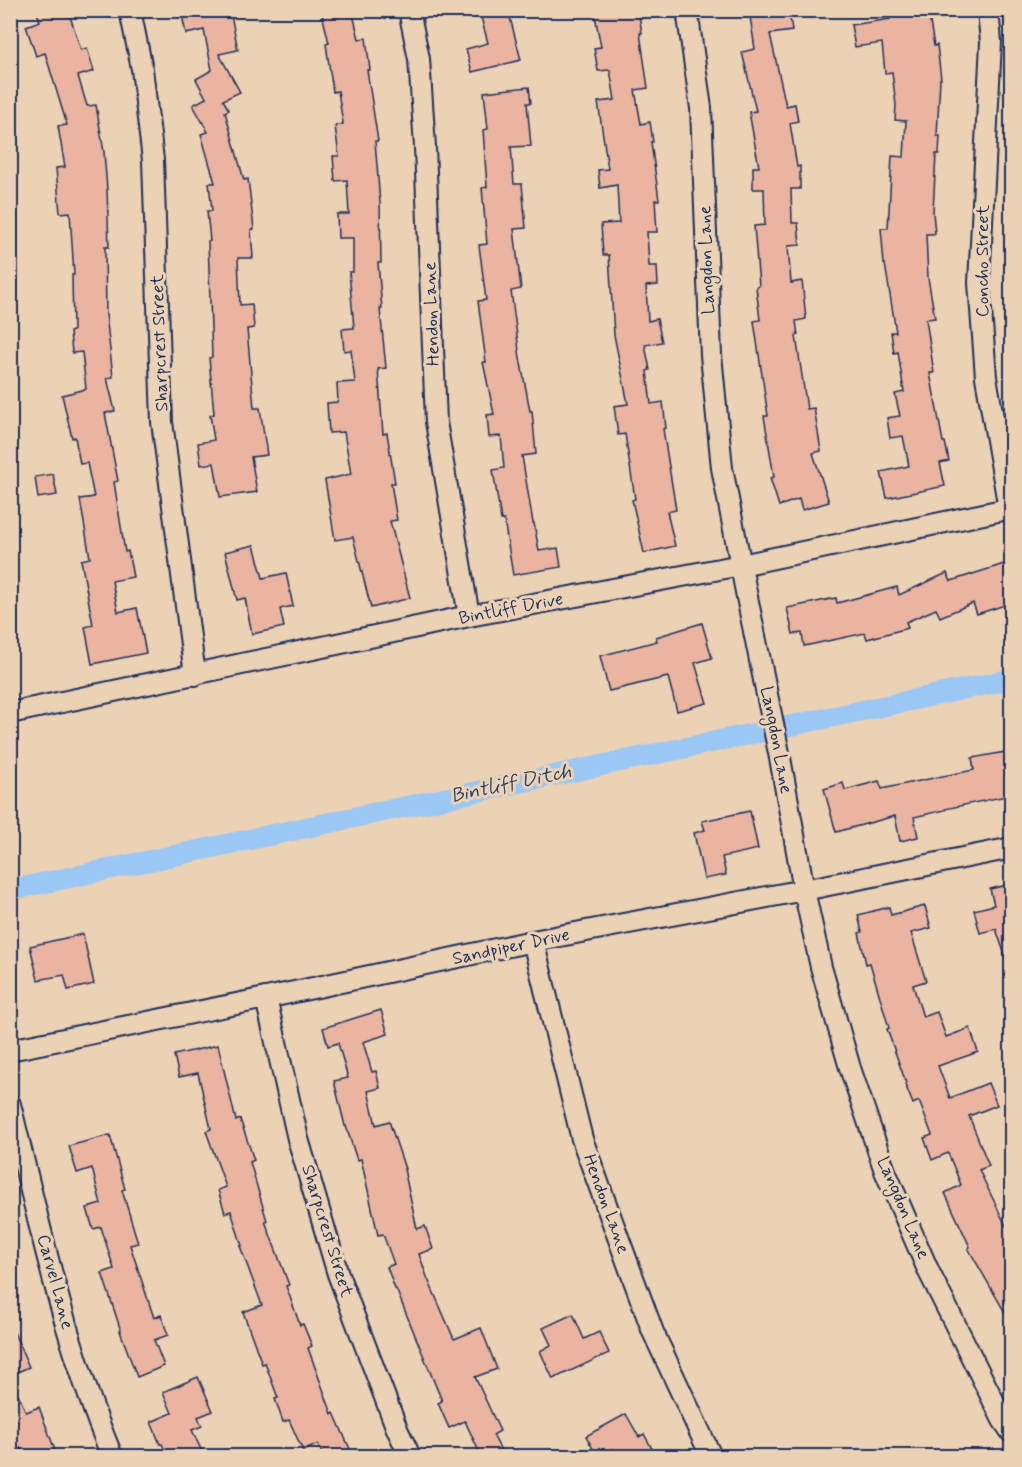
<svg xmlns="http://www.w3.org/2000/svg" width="1022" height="1467" font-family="Mynerve,sans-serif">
<rect width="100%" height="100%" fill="#ecd2b4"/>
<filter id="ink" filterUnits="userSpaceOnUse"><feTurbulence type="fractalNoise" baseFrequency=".0167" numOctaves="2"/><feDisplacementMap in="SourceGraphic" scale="12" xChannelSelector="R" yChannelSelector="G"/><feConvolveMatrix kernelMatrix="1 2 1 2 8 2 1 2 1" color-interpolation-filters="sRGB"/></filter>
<g filter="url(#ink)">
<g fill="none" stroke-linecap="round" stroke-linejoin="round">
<path stroke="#9ac7f4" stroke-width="21" d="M10,890l1002,-211"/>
</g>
<g fill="#ebb4a0" stroke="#1b2f5e" stroke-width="1.5">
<path d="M36,10h32l13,40 6,-2 7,23 -16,5 9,30 9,-1 8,47 3,37 2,58h-4l1,67 7,63 -6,1 8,33 -10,2 13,68 -4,1 11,70 3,-1 5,26 -21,4 6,31 19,-4 9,45 -54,11 -7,-37 8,-2 -12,-65 9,-2 -10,-59 14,-2 -7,-34 -7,1 -5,-27 -3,1 -10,-43 24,-6 -4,-37 -10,1 -2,-21 3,-1 -1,-56h2l-4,-63 -10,1 -4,-45 9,-1 -7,-41 9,-1 -22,-72 -9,3 -10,-30 14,-5z"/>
<path d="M181,10h49l8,40 -19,4 21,38 -17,8 6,10 -4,2 19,68 4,-1 6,50 -3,1 2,28h-15l2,47 12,-1 2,24 -7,1 7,79h6l7,47 -16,2 6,35 -37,5 -6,-34 -13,2 -3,-22 16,-3 -4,-25 4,-1 -5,-56 3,-1 -4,-116h2l-3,-30h5l-3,-28h6l-14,-49 7,-2 -15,-27 13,-7 -10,-19 16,-9 -8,-40 -18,4z"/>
<path d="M321,10h31l7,29 7,-1 4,32h-3l11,71h-3l5,62 1,60h-3l4,46h-2l6,59 -8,1 5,65 4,-1 8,50h-4l6,37 -7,1 20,77 -39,10 -18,-71 -18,3 -10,-60 26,-6 -7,-42 -15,1 -2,-30 11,-1 -1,-19 18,-1 -4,-32 -7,1 -2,-22 12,-1 -5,-56h4v-34h-15l-1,-24h12l-2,-34 -12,1 -2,-25h6l-4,-30 8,-2 -5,-33 -5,1 -7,-48 3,-1z"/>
<path d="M479,10h29l13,50 -49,12 -6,-23 22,-6z"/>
<path d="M594,10h44l4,23h-2l8,55 -13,2 6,34 9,-2 3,20h-2l8,58h-4l2,32h-10l2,34h8l1,19 -12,1 2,35 9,-2 5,23 -17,3 5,25 -3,1 4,33 12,-2 3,26 -3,1 13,81 -9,2 8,34 -31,7 -12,-53 3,-1 -10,-65 -7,1 -4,-29 14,-2 -14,-69 -5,-80h-6l-2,-31 18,-1 -2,-38 -17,3 -2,-18 10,-1 -10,-67 17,-2 -5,-30 -12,1 -4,-23 7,-1z"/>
<path d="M749,10h40l3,21 -22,3 16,72 9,-2 3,17 -8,2 7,44 3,-1v23h-9l1,34h6l2,22 -12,1 3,37 11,-2 4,38 -10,2 2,14 -2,1 11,73 7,-1 7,43 -8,2 16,49 -27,8 -3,-11 -20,7 -9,-28 4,-1 -10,-61h4l-14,-95 6,-1 -4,-33 3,-1 -5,-60 11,-1 -1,-36h-11v-22h6l-10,-55 7,-1 -14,-59 13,-3z"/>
<path d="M889,10h39l6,36 3,-1 4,34h-1l-3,57h3l-1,18h-3l-3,58 2,22h-9l2,44 7,40 -9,1 8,54h-4l13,69h2l4,19 -9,2 5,23 -58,12 -6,-26 28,-6 -6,-30 -13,2 -3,-20 13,-2 -5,-22 9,-2 -6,-40 -4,1 -3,-21h5l-11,-68h-1l-3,-36h7l4,-72 12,1 2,-36 -11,-1 1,-15 -4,-33 -7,1 -3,-30 -27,4 -4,-22 39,-6z"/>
<path d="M529,87l2,16h-4l4,43 -20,1 3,37h8l4,44 -12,1 7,60 -10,2 9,67 10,53h2l4,43 -14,2 11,67h1l5,28 19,-3 3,19 -48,8 -9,-55h-3l-8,-50 11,-2 -3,-32 -12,1 -2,-22 7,-1 -11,-52h3l-8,-61 8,-1 -7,-55 8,-1 -5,-56 5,-1 -4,-57 5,-1 -4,-37z"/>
<path d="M53,474l4,21 -19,3 -3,-21z"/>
<path d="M254,545l9,33 23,-5 7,33 -13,3 4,18 -32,7 -7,-36 -8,2 -12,-48z"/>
<path d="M1004,564l2,6 5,-2v35l-34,11 -4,-11 -33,14 -4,-8 -30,13 2,6 -41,11 -2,-6 -61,13 -2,-13 -9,1 -6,-26 49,-10 1,5 60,-16 2,8 48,-22 4,8z"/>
<path d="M702,623l10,35 -17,5 12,40 -30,8 -9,-34 -59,14 -9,-35 57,-15 -1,-4z"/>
<path d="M1011,751v44l-66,14v1l-31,7 4,20 -18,4 -5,-25 -59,16 -12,-43 19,-6 2,7 34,-9 3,8 56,-12 36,-7 -2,-12z"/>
<path d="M750,811l8,38 -36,8 4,18 -22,4 -10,-46 11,-3 -3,-9z"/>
<path d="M1011,884v83h-2l-13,-38 -16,4 -6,-23 20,-5 -4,-16z"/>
<path d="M925,906l6,22 -20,5 15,48 -13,4 10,32 14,-5 9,25 24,-9 8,24 -40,14 12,32 38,-15 9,22 -28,11 20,50 -10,4 27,56 5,-3v26l-5,3 5,11v60l-43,-75 2,-1 -25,-54 16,-8 -13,-32 -16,7 -8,-22 8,-3 -13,-34 -6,3 -8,-20 1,-1 -19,-54 2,-1 -19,-65 -4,1 -7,-31 3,-1 -4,-17 31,-8 2,8z"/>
<path d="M83,934l11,50 -26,6 -4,-15 -26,5 -8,-34z"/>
<path d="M381,1010l7,24 -25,8 9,30 4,-1 4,17 -12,3 8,34 13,-4 16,48h-1l13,60 8,-3 8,23 -14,5 8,23 27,62 27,-11 16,41 -22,8 25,54 -7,4 11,21h-23l-16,-35 -16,7 -11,-25 4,-2 -46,-112h-1l-8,-22 7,-3 -11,-30 -5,1 -17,-76 -4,1 -11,-34h-1l-11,-45 14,-3 -10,-35 -10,3 -5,-18z"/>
<path d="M218,1045l18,76 4,-2 14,41 -4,2 17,59h-2l24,64 -3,1 14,39 3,-1 9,22 -4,2 24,66 2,-1 19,43h-30l-5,-12 -15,7 -14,-31 -6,2 -8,-23 3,-1 -13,-35 -3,1 -19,-52 19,-7 -22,-59h2l-11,-35 -6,2 -7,-23 8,-3 -20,-56 5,-2 -13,-56 -19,4 -5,-22z"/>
<path d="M110,1135l15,54 -3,1 16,53 -8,2 24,73 7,-3 7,20 -14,5 10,26 -27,11 -17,-46h1l-19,-58 12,-4 -13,-42 -8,2 -6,-21 14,-4 -9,-36 -15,5 -8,-27z"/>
<path d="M573,1314l11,25 15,-7 10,21 -56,26 -13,-28 11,-6 -8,-17z"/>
<path d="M10,1323l19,44 -19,8z"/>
<path d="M10,1376l16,36 13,-5 17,46 -10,3h-23l-7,-18 -6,2z"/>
<path d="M198,1377l15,34 -15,6 4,9 -10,4 12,26h-36l-6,-12h-2l-9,-22 21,-9 -9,-21z"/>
<path d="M626,1414l13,23 5,-3 12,22h-40l-4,-7 -15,7 -11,-20z"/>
</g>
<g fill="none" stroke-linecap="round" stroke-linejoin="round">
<defs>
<g id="minor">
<path d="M130,10l12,59 11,91 9,262 33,253"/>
<path d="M409,10l10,49 6,88 11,275 33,194"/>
<path d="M687,10l14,98 10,247 11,113 25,129 33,161 24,132 17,77 29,101 35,103 44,101 74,148 9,13"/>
<path d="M988,10l3,32 -12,241 7,94 23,132"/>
<path d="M10,713l459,-97 272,-51 271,-57"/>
<path d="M533,941l49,198 71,193 58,124"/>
<path d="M266,998l32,141 40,135 59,155 13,27"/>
<path d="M10,1050l256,-52 267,-57 271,-51 208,-42"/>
<path d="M10,1104c29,119 55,240 102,352"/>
</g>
</defs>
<use href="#minor" stroke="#1b2f5e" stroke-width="24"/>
<use href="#minor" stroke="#ecd2b4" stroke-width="20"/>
</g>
</g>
<g text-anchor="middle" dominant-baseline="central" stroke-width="6" stroke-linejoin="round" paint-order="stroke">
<g font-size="18" fill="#1b2f5e" stroke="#ecd2b4">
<text transform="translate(707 260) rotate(-92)">Langdon Lane</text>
<text transform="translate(983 261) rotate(-90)">Concho Street</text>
<text transform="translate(432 314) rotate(-92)">Hendon Lane</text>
<text transform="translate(160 343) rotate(-92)">Sharpcrest Street</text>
<text transform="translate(511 609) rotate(-11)">Bintliff Drive</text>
<text transform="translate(776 740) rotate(79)">Langdon Lane</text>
<text transform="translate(511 947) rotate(-12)">Sandpiper Drive</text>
<text transform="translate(606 1204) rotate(70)">Hendon Lane</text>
<text transform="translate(903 1208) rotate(67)">Langdon Lane</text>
<text transform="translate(327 1231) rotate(73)">Sharpcrest Street</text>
<text transform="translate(55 1282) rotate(75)">Carvel Lane</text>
</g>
<g font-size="20" font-style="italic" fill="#283e6d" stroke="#ecd2b4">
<text transform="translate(511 784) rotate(-12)">Bintliff Ditch</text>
</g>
</g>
<rect width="1022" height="1467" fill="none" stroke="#ecd2b4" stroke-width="36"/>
<rect x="18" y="18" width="986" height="1431" fill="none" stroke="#1b2f5e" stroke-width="2" filter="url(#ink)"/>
</svg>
